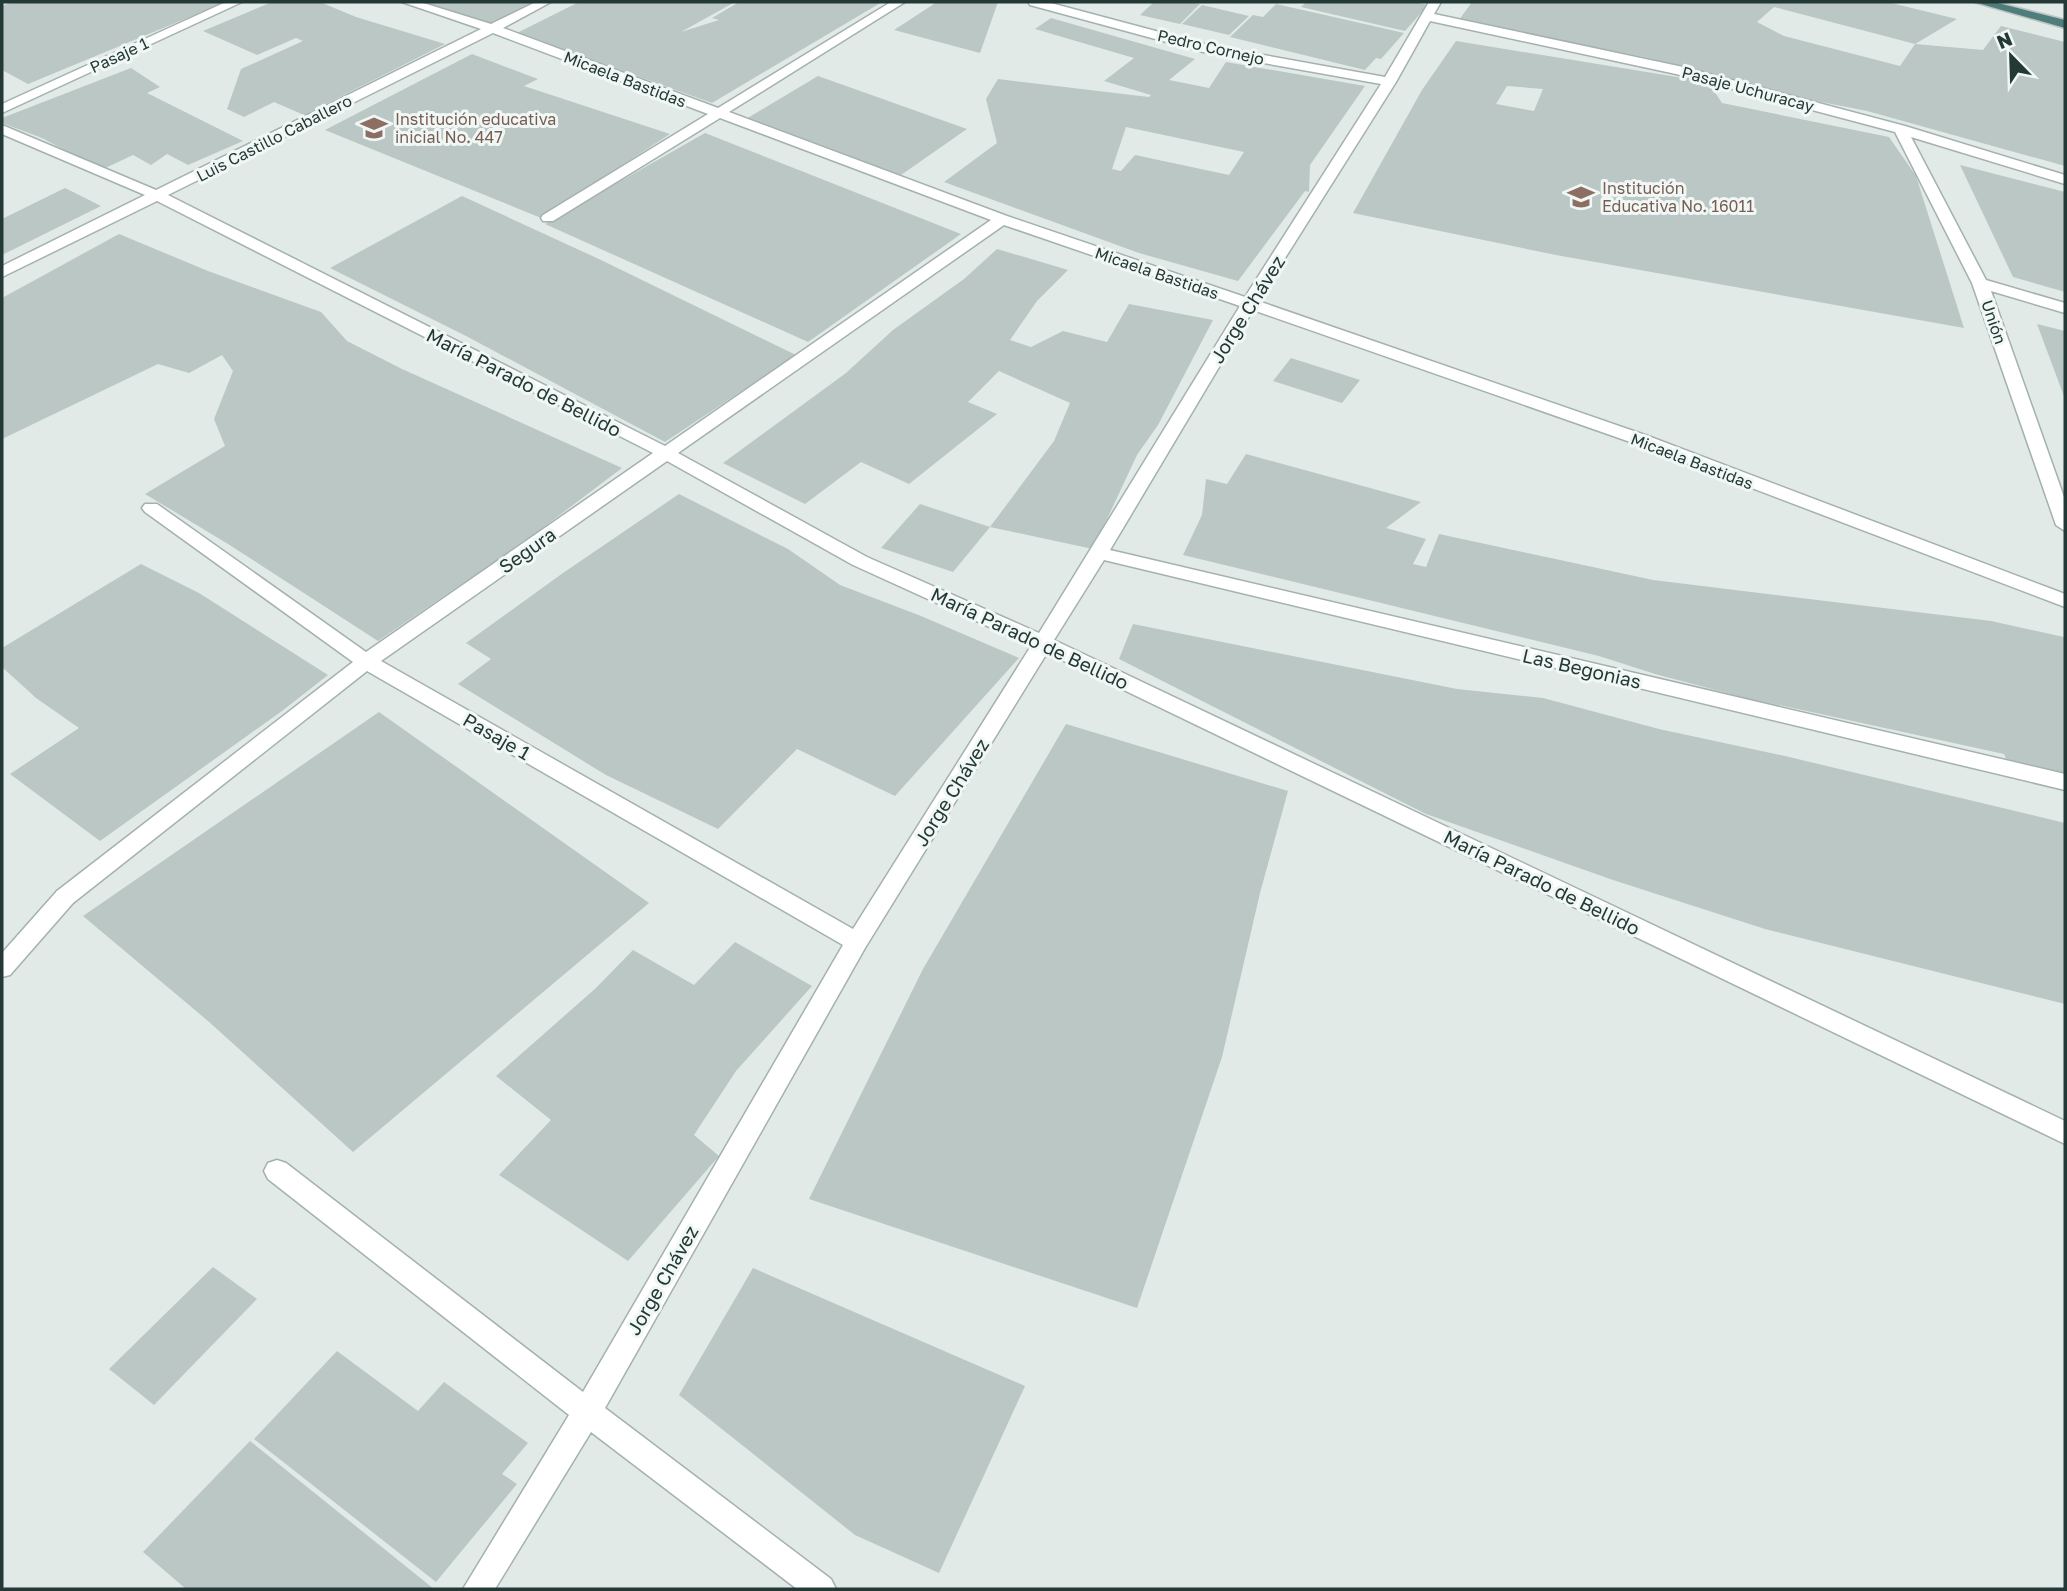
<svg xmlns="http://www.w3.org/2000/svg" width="2067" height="1591" font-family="'Golos Text',sans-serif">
<rect width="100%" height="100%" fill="#e1eae7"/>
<g fill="#bac7c4" fill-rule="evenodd">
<path d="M12,2h214l-198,82 -26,-14v-64z"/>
<path d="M272,2h48l36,15 89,27 -141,71 -30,-13 -30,15 -17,-8 14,-40 62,-28 -7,-3 -39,17 -54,-24z"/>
<path d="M424,2h109l-45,23z"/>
<path d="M579,2h156l-54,30 38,-12 -7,-2 27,-16h143l-170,101 -195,-70z"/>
<path d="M937,2h61l-18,51 -86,-23z"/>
<path d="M1154,2h35l11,2 -20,20 -40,-9z"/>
<path d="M1306,2h107l15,3 -23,26 -104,-24z"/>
<path d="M1472,2h415l70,17 -42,25 -141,-37 -17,15 27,14 116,30 15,-22 68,6 18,-24 64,16v124l-198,-55 -61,-12 -162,-42 -185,-37z"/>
<path d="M1276,4l49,11 79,18 -23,26 -5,-1 -11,12 -135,-33 23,-22 10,2z"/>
<path d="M1202,5l47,11 -20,19 -47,-11z"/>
<path d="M1051,18l144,41 -26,21 40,8 17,-26 139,24 -55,79 -1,27 -4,-1 -67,90 -99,-28 -195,-71 53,-39 -11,-44 12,-20 151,18 2,-2 -47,-14 30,-23 -99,-29zM1126,127l118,25 -15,23 -94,-20 -14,16 -9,-2z"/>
<path d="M1456,41l252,41 14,21 167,34 27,39 48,152 -408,-73 -203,-42 69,-123zM1507,86l36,3 -9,22 -38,-7z"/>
<path d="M472,54l66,25 -14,7 146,48 -129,84 -216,-88z"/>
<path d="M131,68l29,19 -13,6 96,48 -55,24 -21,-11 -16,11 -18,-10 -32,15 -59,-32 -40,-15v-5z"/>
<path d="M818,76l149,53 -66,46 -155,-56z"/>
<path d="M705,133l256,101 -153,108 -263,-118z"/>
<path d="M1960,165l105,27v100l-52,-15z"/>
<path d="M65,188l36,18 -99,49v-36z"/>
<path d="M462,196l139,64 195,95 -131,87 -197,-105 -138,-69z"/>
<path d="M119,234l89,37 113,41 26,29 55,28 220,99 -86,65 -158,108 -150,-97 -83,-50 80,-48 -11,-27 19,-48 -11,-16 -33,18 -31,-9 -156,75v-141z"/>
<path d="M997,249l71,21 -31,31 -27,39 21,7 32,-16 44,11 22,-38 84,16 -55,105 -21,30 -44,94 -103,-22 64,-86 16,-38 -71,-32 -31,31 29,12 -88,70 -48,-22 -56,42 -82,-41 123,-90 47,-43 71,-51z"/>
<path d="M2037,324l28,7v68z"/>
<path d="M1291,358l69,22 -18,23 -69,-22z"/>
<path d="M1246,454l175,48 -35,26 40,11 -13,25 13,3 13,-33 214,46 338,41 73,16 1,136 -59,-14 -2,-5 -262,-57 -87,-23 -56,-18 -416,-101 19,-40 4,-36 21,5z"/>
<path d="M679,494l109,55 52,36 81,31 98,42 -124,138 -98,-47 -79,80 -112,-54 -148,-91 33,-25 -25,-16 97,-70z"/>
<path d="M920,504l70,23 -37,45 -72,-24z"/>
<path d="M141,564l58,29 129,82 -46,36 -182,130 -90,-67 69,-46 -43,-30 -34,-31v-19z"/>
<path d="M1133,624l324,65 86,9 116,31 126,27 280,67v181l-300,-75 -152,-49 -187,-66 -307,-155z"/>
<path d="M379,712l270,191 -296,249 -145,-131 -125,-105z"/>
<path d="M1066,724l222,67 -28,102 -38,164 -85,251 -328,-109 114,-230z"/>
<path d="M735,942l77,44 -76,85 -42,64 25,21 -91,105 -129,-86 52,-55 -55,-44 100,-88 37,-38 61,35z"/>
<path d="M213,1267l44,32 -103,106 -45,-36z"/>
<path d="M753,1268l272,118 -86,187 -84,-38 -176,-140z"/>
<path d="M337,1351l81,60 26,-29 84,61 -26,31 15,10 -81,98 -182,-143z"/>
<path d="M250,1441l184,148h-248l-43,-37z"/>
</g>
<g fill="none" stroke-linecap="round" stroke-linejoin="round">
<defs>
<path id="service" d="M65,888l8,3 3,6 -3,6 -63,72 -8,2v-24l55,-62z"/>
<g id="minor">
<path d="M226,2h16l-240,111v-9z"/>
<path d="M402,2h18l71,22 45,-22h15l-48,26 215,80 173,-106h14l-176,110 278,104 238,81 136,-213 -174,-31 -177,-48 -2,-3h19l161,43 177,32 44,-75h12l-7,12 249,53 222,59 160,49v9l-154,-47 75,143 79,23v10l-74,-22 74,209v31l-9,-6 -84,-242 -77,-151 -219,-58 -246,-53 -34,61 -138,219 390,135 417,158v13l-429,-163 -383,-134 -143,240 955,224v16l-961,-230 -50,80 1011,481v23l-1018,-491 -182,295 -260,460 226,171 5,10h-39l-206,-157 -96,157h-32l106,-174 -301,-236 -4,-8 4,-8 9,-3 9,3 297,229 260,-447 -476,-274 -294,232 -8,3 -8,-3 -3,-6 3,-6 296,-229 -208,-150 -3,-4 3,-4h12l209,148 287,-199 -496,-252 -155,76v-11l143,-71 -143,-61v-9l154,65 325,-161zM493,33l215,81 -165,101 -2,3 2,3h10l167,-103 271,102 -326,226 -497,-251zM1004,225l236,81 -201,327 -172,-76 -189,-104zM667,461l186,104 178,81 -178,283 -472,-268z"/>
</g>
<path id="trunk" d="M1974,2h20l71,18v8z"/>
</defs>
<use href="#service" stroke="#a4b1ae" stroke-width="3"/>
<use href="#minor" stroke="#a4b1ae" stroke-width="3"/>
<use href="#trunk" stroke="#bdc4c3" stroke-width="3"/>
<use href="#service" fill="#fff" fill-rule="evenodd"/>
<use href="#minor" fill="#fff" fill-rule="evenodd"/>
<use href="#trunk" fill="#4e7e7b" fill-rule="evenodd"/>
</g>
<defs>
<symbol id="school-bare" viewBox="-9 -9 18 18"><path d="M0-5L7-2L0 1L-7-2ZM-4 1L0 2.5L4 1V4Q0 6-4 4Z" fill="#8d6e63" stroke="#f1f7f5" stroke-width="2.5" paint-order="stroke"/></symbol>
</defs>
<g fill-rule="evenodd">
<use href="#school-bare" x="355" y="109" width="38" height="38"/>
<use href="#school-bare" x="1562" y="178" width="38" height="38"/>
</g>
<g text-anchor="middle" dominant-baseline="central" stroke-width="6" stroke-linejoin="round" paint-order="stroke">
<g font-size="16" fill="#233936" stroke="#f1f7f5">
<text transform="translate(1211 47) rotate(13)">Pedro Cornejo</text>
<text transform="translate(119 55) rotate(-25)">Pasaje 1</text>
<text transform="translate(625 79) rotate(21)">Micaela Bastidas</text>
<text transform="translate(1748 89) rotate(15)">Pasaje Uchuracay</text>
<text transform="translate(274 138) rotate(-27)">Luis Castillo Caballero</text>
<text transform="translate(1157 273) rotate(19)">Micaela Bastidas</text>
<text transform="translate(1994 322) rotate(71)">Unión</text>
<text transform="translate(1692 461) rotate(21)">Micaela Bastidas</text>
</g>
<g font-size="16" fill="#785e54" stroke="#f1f7f5" text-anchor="start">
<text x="395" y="119">Institución educativa<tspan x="395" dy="18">inicial No. 447</tspan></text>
<text x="1602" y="188">Institución<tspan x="1602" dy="18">Educativa No. 16011</tspan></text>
</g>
<g font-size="19" fill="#233936" stroke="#f1f7f5">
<text transform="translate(1247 309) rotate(-58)">Jorge Chávez</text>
<text transform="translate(524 382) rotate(27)">María Parado de Bellido</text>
<text transform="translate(527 550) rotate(-35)">Segura</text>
<text transform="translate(1030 638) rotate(25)">María Parado de Bellido</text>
<text transform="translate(1582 668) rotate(13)">Las Begonias</text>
<text transform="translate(497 736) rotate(30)">Pasaje 1</text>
<text transform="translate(951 792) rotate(-58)">Jorge Chávez</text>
<text transform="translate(1542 882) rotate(26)">María Parado de Bellido</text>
<text transform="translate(662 1280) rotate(-60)">Jorge Chávez</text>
</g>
</g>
<rect width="2067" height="1591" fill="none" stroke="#233936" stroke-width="7"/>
<g transform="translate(2011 56) rotate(337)" stroke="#f1f7f5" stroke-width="5" paint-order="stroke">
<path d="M0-5L12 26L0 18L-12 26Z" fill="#233936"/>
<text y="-10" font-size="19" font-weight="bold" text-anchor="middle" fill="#233936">N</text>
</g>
</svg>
